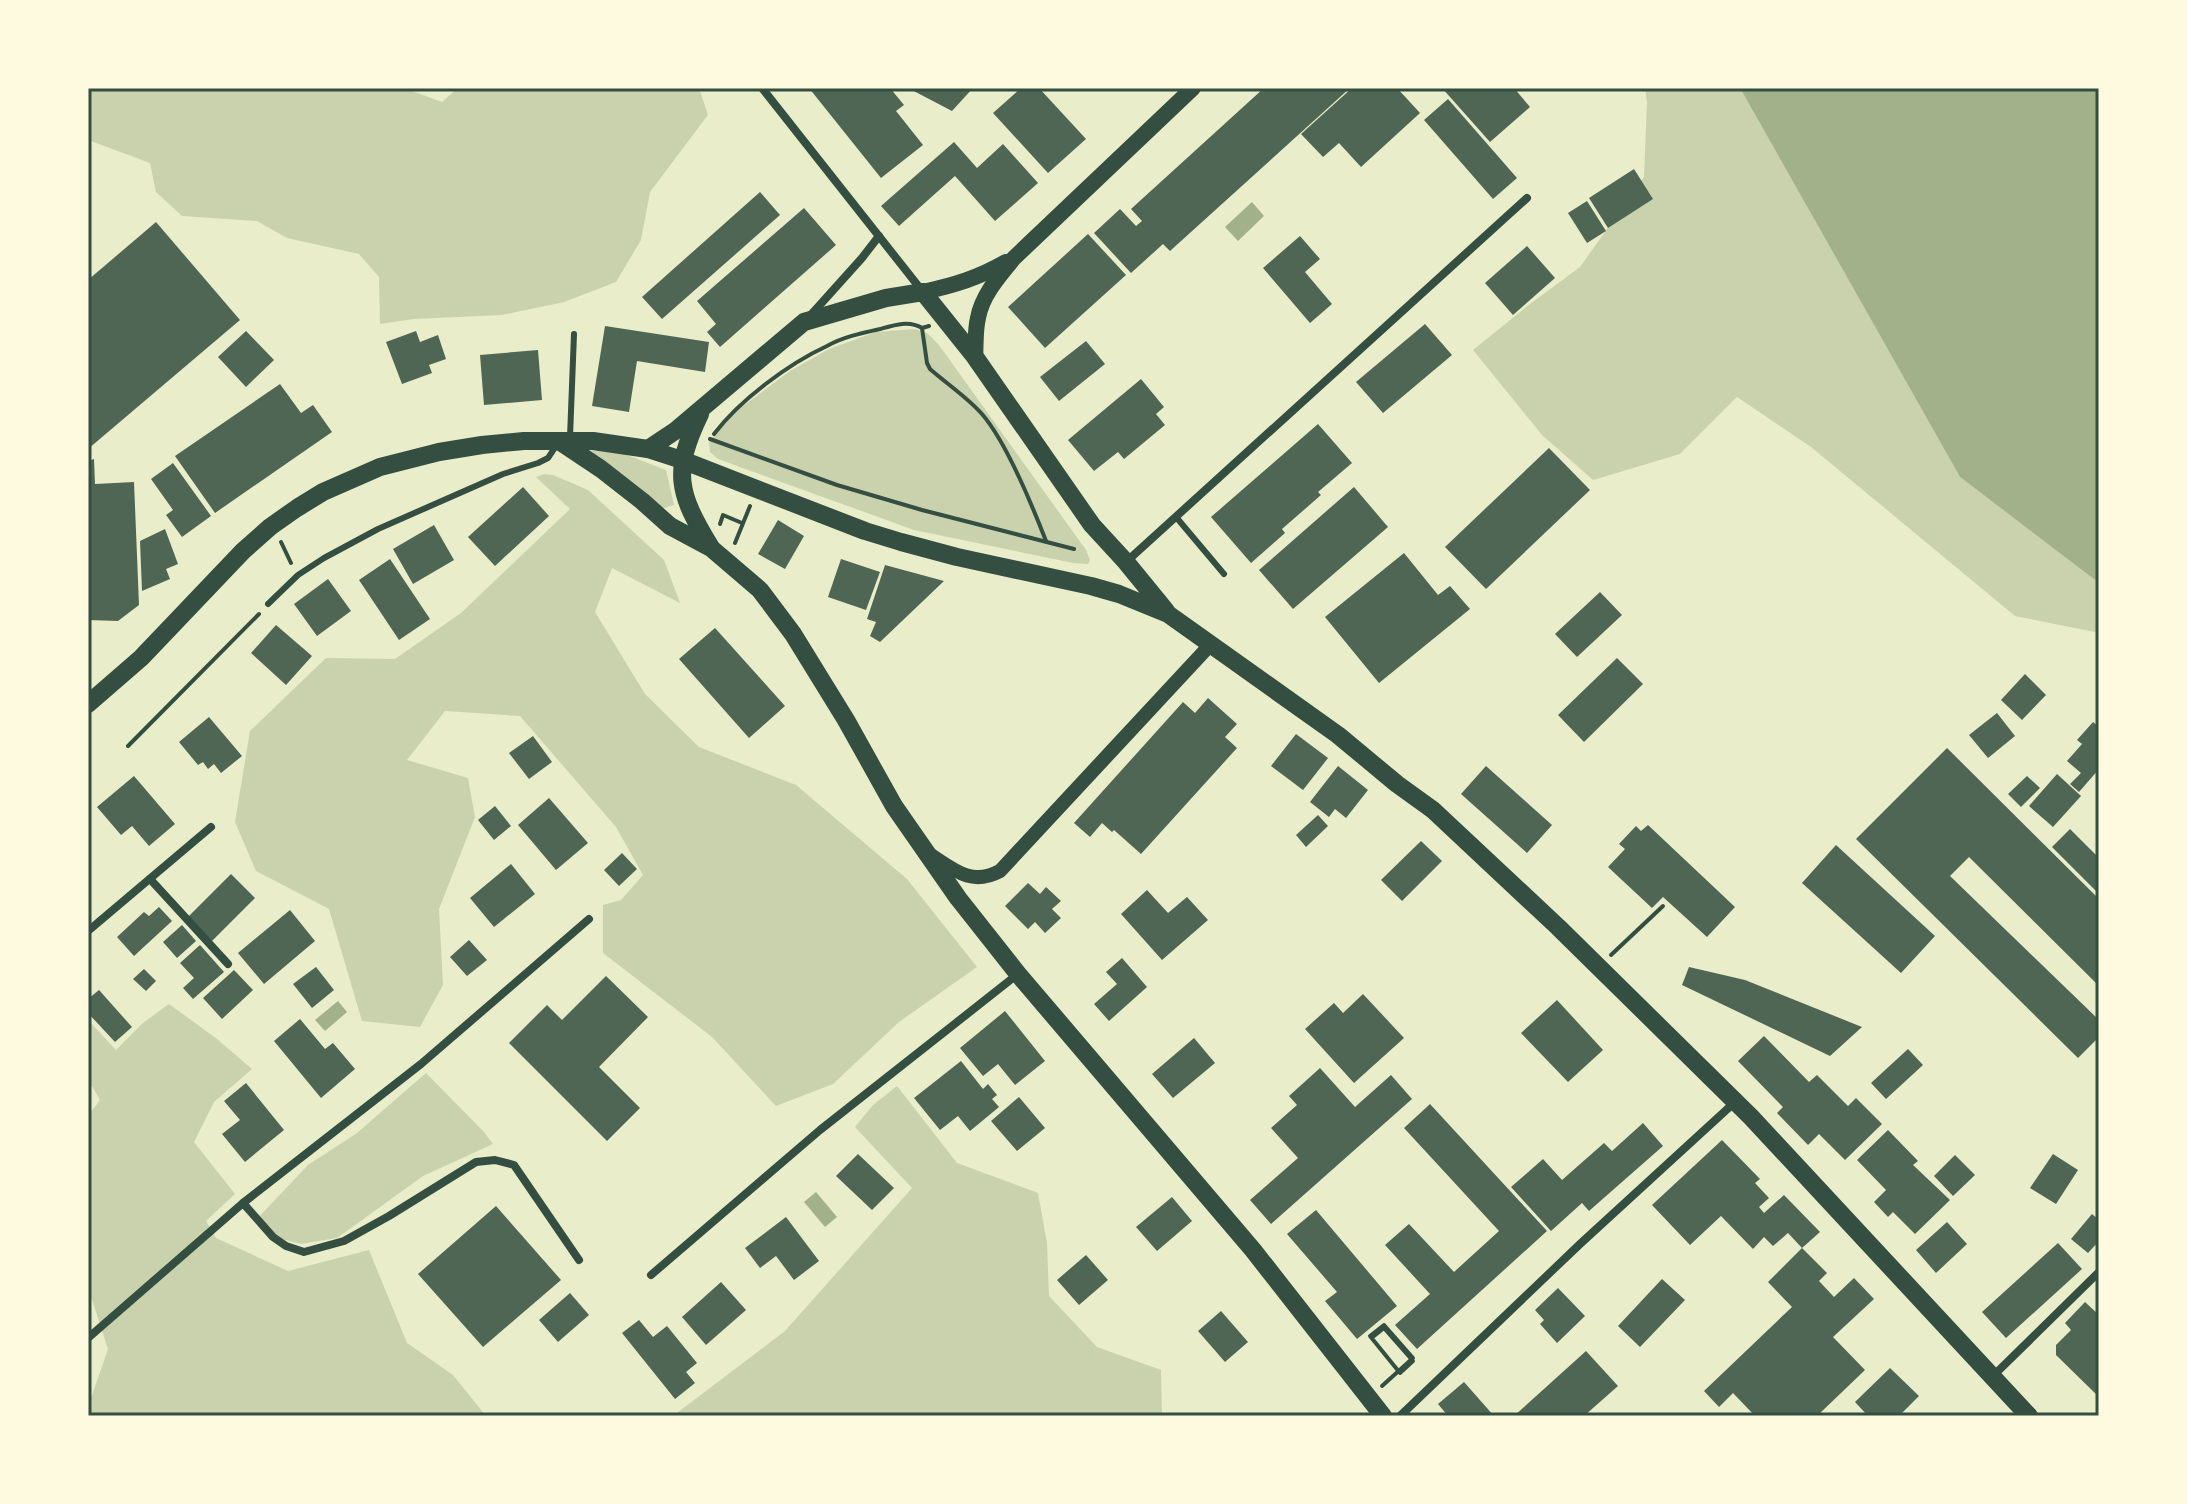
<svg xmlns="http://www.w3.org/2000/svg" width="2187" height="1504" font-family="'IBM Plex Serif',serif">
<rect width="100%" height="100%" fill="#e9edc9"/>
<g fill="#cad2ad">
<path d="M88,88h316l38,14 16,-14h241l9,27 -58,77 -9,48 -25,42 -52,20 -62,13 -88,4 -34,5 -1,-47 -20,-23 -72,-16 -30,-17 -75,-5 -26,-24 -6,-29 -62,-23z"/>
<path d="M1645,88h95l220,389 139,106v52l-4,-3 -80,-16 -204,-169 -74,-50 -57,57 -87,26 -51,-45 -69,-85 57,-46 50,-37 64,-90 3,-75z"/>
<path d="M915,329l12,4 12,12 147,205 4,10 -2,4 -15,-1 -159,-33 -196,-71 -8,-7 -1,-10 26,-30 55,-41 39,-22 47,-17z"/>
<path d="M585,450l37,3 44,17 8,35 -13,4z"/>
<path d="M544,474l9,1 35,15 76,70 16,43 -68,-35 -17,44 50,82 54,53 97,38 111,94 70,88 -78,55 -66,62 -57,22 -64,-69 -109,-84v-48l18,-5 22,-25 -27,-48 -96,-111 -75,-5 -38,49 61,18 7,39 -36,92 4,76 -23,42 -58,-6 -33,-112 -73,-38 -21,-49 15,-91 76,-73 69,1 66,-46 109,-104 -34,-32z"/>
<path d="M169,1004l48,35 35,30 -38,33 -20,40 41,52 -29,27 10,17 72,33 81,-21 38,93 46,32 33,41h-398v-9l20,-58 -20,-62v-171l12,-16 -12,-21v-59l28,30 27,-27z"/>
<path d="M426,1073l58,59 9,12 -70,32 -86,62 -36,6 -24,-6 -20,-19 51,-54 49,-32z"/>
<path d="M897,1086l60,77 81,30 9,50 2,53 48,51 64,23 1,46h-489l112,-85 127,-143 -57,-61 18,-22z"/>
</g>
<g fill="#a3b18a">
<path d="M1740,88h359v495l-139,-106z"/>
<path d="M1252,202l12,14 -26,25 -13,-14z"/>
<path d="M338,1001l9,11 -22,19 -10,-11z"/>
<path d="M816,1192l21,25 -12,10 -21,-25z"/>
</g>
<g fill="#4f6655">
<path d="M809,88h81l14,17 -8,6 27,34 -42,33z"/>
<path d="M908,88h65l-21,23z"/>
<path d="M1021,88h18l47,51 -38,34 -55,-60z"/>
<path d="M1264,88h86l-180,163 -7,-7 -32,29 -37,-40 26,-24 16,17 6,-5 -11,-12z"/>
<path d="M1352,88h45l23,25 -59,54 -22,-24 -16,14 -22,-23z"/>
<path d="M1442,88h72l16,19 -40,35z"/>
<path d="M1448,99l69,79 -24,21 -69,-79z"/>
<path d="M954,142l23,26 26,-24 35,39 -43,38 -40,-45 -56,50 -18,-20z"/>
<path d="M1634,169l19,30 -45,29 -19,-30z"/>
<path d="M760,192l20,23 -118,104 -20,-22z"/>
<path d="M1587,201l19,30 -19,12 -19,-30z"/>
<path d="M804,208l32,37 -116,102 -13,-15 9,-8 -19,-23z"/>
<path d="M156,222l84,98 -152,129v-169z"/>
<path d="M1088,234l38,41 -81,73 -37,-41z"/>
<path d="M1300,236l20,23 -15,13 27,32 -22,19 -47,-55z"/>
<path d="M1527,246l28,32 -42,37 -28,-32z"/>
<path d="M1425,324l27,31 -69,58 -27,-31z"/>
<path d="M605,326l104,16 -4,30 -68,-11 -8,51 -37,-6z"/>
<path d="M246,331l28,29 -28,27 -28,-30z"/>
<path d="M416,331l4,11 18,-7 8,24 -17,6 3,8 -30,11 -16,-42z"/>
<path d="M1086,341l19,23 -46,37 -19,-24z"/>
<path d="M538,350l4,50 -58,5 -4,-50z"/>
<path d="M1141,379l23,28 -8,7 9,11 -41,34 -6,-7 -24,19 -26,-31z"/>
<path d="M280,384l21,29 12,-8 19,27 -117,81 -40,-57z"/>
<path d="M1318,424l34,39 -34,29 3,3 -39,34 3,4 -34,30 -40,-46z"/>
<path d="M1549,448l41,42 -104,99 -41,-42z"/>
<path d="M94,459l1,25 39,-2 5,123 -21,16 -30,-1v-159z"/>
<path d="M173,463l38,53 -29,21 -16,-22 7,-5 -22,-31z"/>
<path d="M523,487l26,29 -54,50 -27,-29z"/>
<path d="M1354,487l34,40 -95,82 -34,-39z"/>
<path d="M778,520l26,16 -19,33 -27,-15z"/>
<path d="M434,525l20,35 -41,24 -20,-35z"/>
<path d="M165,529l13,35 -12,5 4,10 -28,12 -2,-50z"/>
<path d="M1404,553l34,42 12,-9 20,23 -91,74 -54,-66z"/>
<path d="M390,559l40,60 -31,21 -40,-60z"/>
<path d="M841,559l39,13 -14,38 -38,-13z"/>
<path d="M885,565l59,16 -64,61 -10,-6 6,-14 -9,-3z"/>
<path d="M328,579l23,32 -34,25 -23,-32z"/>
<path d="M1600,592l22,23 -45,42 -22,-23z"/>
<path d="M276,625l36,31 -26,29 -35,-32z"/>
<path d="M715,628l70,78 -36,32 -70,-79z"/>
<path d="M1617,658l26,26 -59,58 -26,-27z"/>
<path d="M2025,674l21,21 -24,25 -21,-20z"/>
<path d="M1208,698l29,26 -12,13 12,11 -96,106 -27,-24 -2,2 -10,-9 -12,14 -16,-14 109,-121 12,11z"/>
<path d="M1997,713l18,23 -27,22 -19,-23z"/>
<path d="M209,717l33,39 -21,17 -7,-9 -6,5 -5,-7 -5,3 -19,-23z"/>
<path d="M2093,722l6,5v42l-20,23 -9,-8 11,-11 -14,-12 15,-17 -5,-4z"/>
<path d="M1296,734l32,24 -25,32 -32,-24z"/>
<path d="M533,736l19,26 -23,17 -20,-26z"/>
<path d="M1947,748l152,151v87l-130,-129 -19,19 149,144v17l-21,21 -222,-219z"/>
<path d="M1338,766l30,24 -22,28 -11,-9 -6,8 -19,-15z"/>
<path d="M1486,766l66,59 -25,28 -66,-59z"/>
<path d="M2057,774l24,22 -28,31 -24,-21z"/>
<path d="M134,776l41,48 -26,22 -17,-20 -11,9 -24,-28z"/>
<path d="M2027,776l13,12 -19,19 -13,-13z"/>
<path d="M549,798l39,45 -32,27 -38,-45z"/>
<path d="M495,806l16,20 -17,14 -16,-20z"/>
<path d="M1318,815l10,11 -22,21 -10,-12z"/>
<path d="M1648,825l87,82 -28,30 -44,-40 -11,11 -44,-41 17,-18 -6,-5 17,-18 5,5z"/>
<path d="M2070,829l27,27 2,-2v35l-3,2 -44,-44z"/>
<path d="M1421,841l21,20 -40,40 -21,-21z"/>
<path d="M1836,845l99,91 -34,37 -99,-90z"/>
<path d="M622,853l15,16 -18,17 -15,-16z"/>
<path d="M511,864l24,30 -41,33 -24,-29z"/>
<path d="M231,874l24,24 -43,43 -24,-24z"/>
<path d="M1028,883l12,11 6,-7 15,14 -9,8 9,9 -16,15 -10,-11 -7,7 -23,-23z"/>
<path d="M1147,890l21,23 19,-16 21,23 -46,40 -41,-46z"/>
<path d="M159,907l13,14 -38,35 -17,-19 27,-25 5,4z"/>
<path d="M290,910l25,31 -51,43 -26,-31z"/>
<path d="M182,925l14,16 -19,17 -14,-16z"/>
<path d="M469,940l18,20 -20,16 -17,-19z"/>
<path d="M200,945l24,27 -31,27 -10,-11 11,-10 -14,-15z"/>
<path d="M1122,958l25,29 -38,34 -15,-17 23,-20 -11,-12z"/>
<path d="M316,967l18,23 -22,18 -19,-24z"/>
<path d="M1689,967l56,13 117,47 -32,29 -148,-71z"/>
<path d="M144,969l12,12 -10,10 -13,-12z"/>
<path d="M234,970l19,20 -31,29 -19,-21z"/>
<path d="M606,976l42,41 -49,50 41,41 -33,33 -98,-98 38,-38 15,15z"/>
<path d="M99,990l33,37 -17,15 -27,-29v-14z"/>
<path d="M1363,994l41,44 -50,45 -49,-54 29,-26 9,10z"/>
<path d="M1557,1000l46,50 -35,32 -47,-49z"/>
<path d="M1005,1011l40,50 -30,24 -17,-21 -15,12 -23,-28z"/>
<path d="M300,1019l25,30 8,-6 22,26 -34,29 -47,-57z"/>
<path d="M1764,1036l45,46 8,-7 31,31 8,-8 26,26 -37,36 -26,-26 -11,11 -31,-32 6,-6 -45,-46z"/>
<path d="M1194,1038l21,25 -42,35 -21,-24z"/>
<path d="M1908,1049l15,16 -37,34 -15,-16z"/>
<path d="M961,1061l22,28 5,-5 9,11 -5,4 7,8 -29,24 -12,-15 -18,14 -26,-32z"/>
<path d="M1320,1068l35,39 36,-32 21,24 -141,125 -21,-24 48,-42 -27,-30 26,-23 -8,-9z"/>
<path d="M246,1083l38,47 -39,32 -23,-28 18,-14 -16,-19z"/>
<path d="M1019,1097l26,31 -28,23 -26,-30z"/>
<path d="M1430,1104l117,127 -130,118 -22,-24 35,-31 -45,-49 24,-21 45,48 45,-41 -95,-103z"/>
<path d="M1643,1123l20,23 -74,65 -7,-8 -31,28 -40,-44 32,-28 19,21 42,-37 8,8z"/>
<path d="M1888,1130l30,31 -5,4 37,35 -35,34 -22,-22 -5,5 -14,-15 12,-12 -29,-30z"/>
<path d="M1722,1140l38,39 -5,4 14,15 -10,9 5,6 20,-18 36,37 -18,16 -14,-15 -15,13 -9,-9 -11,12 -32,-33 -31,29 -38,-40z"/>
<path d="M858,1154l36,34 -22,22 -36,-34z"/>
<path d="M2053,1154l25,16 -22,34 -26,-16z"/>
<path d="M1955,1155l20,20 -22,21 -19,-20z"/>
<path d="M1172,1197l20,24 -35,30 -21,-24z"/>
<path d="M496,1206l65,74 -78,67 -65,-73z"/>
<path d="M1316,1210l81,96 -40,33 -32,-38 12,-9 -50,-58z"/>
<path d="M2092,1214l7,6v21l-11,12 -17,-14z"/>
<path d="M786,1217l33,44 -25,19 -18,-24 -16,12 -15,-20z"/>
<path d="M1947,1222l20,22 -31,29 -20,-23z"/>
<path d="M2058,1243l24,26 -76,69 -24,-26z"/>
<path d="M1802,1248l25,25 -8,8 15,16 20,-19 20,21 -41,38 32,33 -48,46h-62l-22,-23 -14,14 -15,-16 88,-84 -24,-25z"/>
<path d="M1086,1255l22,25 -29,25 -22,-25z"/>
<path d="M1662,1279l23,21 -45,47 -22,-21z"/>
<path d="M721,1282l25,28 -40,35 -24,-28z"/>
<path d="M1558,1288l27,28 -28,27 -17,-19 4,-4 -9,-10z"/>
<path d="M570,1293l19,22 -31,27 -19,-22z"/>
<path d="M2085,1302l14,13v82l-43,-42v-10l15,-15 -6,-7z"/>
<path d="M1221,1311l27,31 -23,20 -27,-31z"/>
<path d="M639,1320l14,17 14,-11 30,37 -11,9 9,11 -20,16 -53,-66z"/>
<path d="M1586,1351l32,35 -34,30h-70z"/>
<path d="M1890,1368l29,28 -20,20h-31l-13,-14z"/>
<path d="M1464,1382l30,34h-46l-10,-12z"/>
</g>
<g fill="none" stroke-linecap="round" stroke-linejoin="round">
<g stroke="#344e41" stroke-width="4">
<path d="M922,328l5,35 3,6c17,15 37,28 52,45 25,29 50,91 64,127"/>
<path d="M714,434c26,-34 74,-70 113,-88 16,-9 35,-13 53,-17 14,-4 29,-9 42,-1l7,-2"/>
<path d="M710,439l127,46 85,25 152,39"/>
<path d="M720,524l3,-9 19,8"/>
<path d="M281,542l10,21"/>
<path d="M735,543l15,-37"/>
<path d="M128,746l131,-132"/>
<path d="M1611,955l52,-49"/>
<path d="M1374,1336l10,-8 29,33 -13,12 -30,-37 14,-11 29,33 -31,28"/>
</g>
<g stroke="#344e41" stroke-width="6">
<path d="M570,437l4,-103"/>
<path d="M1176,517l48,57"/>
<path d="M268,604l30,-29 26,-17 54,-29 125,-55 35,-11 10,-5 10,-15"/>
</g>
<g stroke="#344e41" stroke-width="8">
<path d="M762,88l161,204"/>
<path d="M809,317l53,-59 17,-22"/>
<path d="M1126,562l401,-364"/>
<path d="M150,879l78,85"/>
<path d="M88,931l123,-104"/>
<path d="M243,1203l30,34 13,9 18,6 40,-11 45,-25 87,-54 19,-2 19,5 65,95"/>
<path d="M651,1275l169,-145 198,-156"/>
<path d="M88,1338l155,-135 178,-139 168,-145"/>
<path d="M1993,1376l106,-104"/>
<path d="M1400,1416l180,-172 155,-142"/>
</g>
<path stroke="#344e41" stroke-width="14" d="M931,855c24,16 41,31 69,16l211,-227"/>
<g stroke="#344e41" stroke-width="16">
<path d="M923,292c32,-7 55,-14 83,-30"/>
<path d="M975,357c1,-13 0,-27 3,-39 4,-23 22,-43 36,-60l179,-170"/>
</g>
<g stroke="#344e41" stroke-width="18">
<path d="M700,414c-28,58 -22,79 10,132"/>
<path d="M559,441l42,28 41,32 28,25 41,22 49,42 33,44 53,86 48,86 64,92 60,76 235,276 130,166"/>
<path d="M648,449l27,-18 129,-109 82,-24 37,-6 52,65 117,168 34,37 40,49"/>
<path d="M88,704l53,-46 102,-107 27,-24 27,-19 26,-16 57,-25 59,-15 43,-7 42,-4h69l55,8 34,11 183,71 36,11 56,15 134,29 28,8 49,20 170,121 59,49 36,26 125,117 193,190 278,299"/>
</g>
</g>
<rect width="2187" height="1504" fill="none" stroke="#fefae0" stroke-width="180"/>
<rect x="90" y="90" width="2007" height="1324" fill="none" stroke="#344e41" stroke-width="3"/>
</svg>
